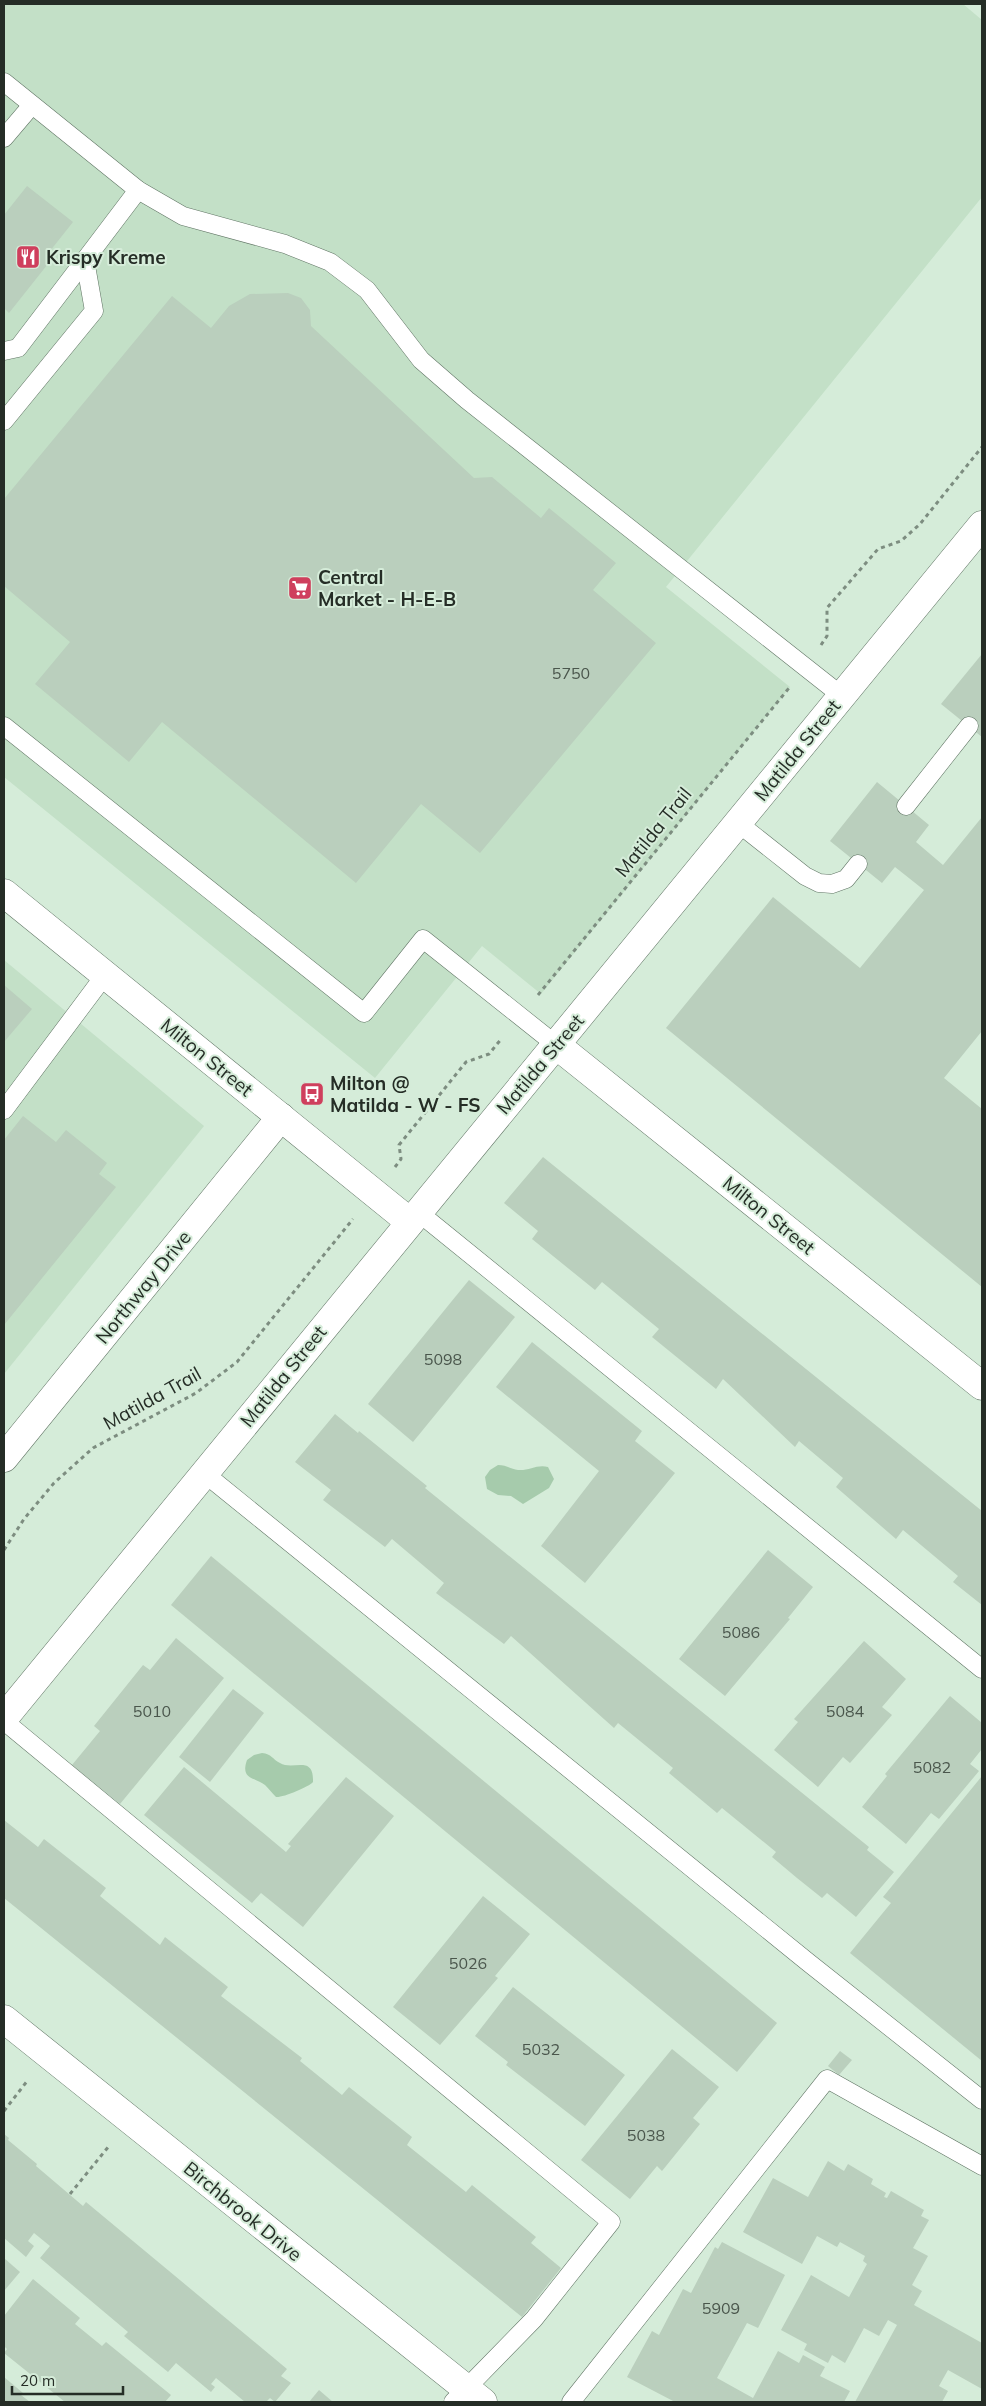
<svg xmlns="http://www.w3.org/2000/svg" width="986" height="2406" font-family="Mulish,sans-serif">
<rect width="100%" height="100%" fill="#d5ecd9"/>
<g fill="#c3e0c7">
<path d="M4,4h959l19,16v177l-316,390 124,100 -249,307 -59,-48 -107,132 -371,-301z"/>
<path d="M4,960l200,166 -200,248z"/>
</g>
<g fill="#a6cbac">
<path d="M498,1465c8,0 13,4 20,5 11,1 19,-6 30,-3l6,12 -5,9 -26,16 -12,-8 -13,-1 -11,-6 -2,-12 5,-7z"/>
<path d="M262,1753c10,1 10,6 18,10 13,8 34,-9 33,19 -4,5 -31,16 -37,15 -4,-4 -7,-8 -11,-12 -10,-8 -25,-5 -18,-25l7,-5z"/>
</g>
<g fill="#bacfbd">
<path d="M27,186l46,36 -23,29 5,4 -46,58 -5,-5v-93z"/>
<path d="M288,293l13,5 9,12 1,16 163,152 18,-1 49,41 8,-10 67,55 -23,27 63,53 -176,210 -59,-49 -65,79 -194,-161 -33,40 -94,-78 35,-42 -66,-56v-87l168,-203 39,32 18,-22 21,-12z"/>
<path d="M982,654v83l-41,-33z"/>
<path d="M877,782l52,43 -13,17 27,23 39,-48v214l-38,47 38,31v178l-316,-259 107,-131 87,71 64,-78 -29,-23 -13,16 -52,-42z"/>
<path d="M4,985l28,24 -28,33z"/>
<path d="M23,1116l33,26 10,-12 41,33 -8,11 17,13 -112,138v-185z"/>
<path d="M543,1157l439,354v94l-29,-23 5,-6 -55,-46 -7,9 -60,-52 7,-9 -44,-37 -4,6 -72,-68 -7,10 -64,-52 7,-8 -57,-47 -7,8 -63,-51 6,-8 -34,-28z"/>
<path d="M469,1280l46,37 -102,125 -45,-38z"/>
<path d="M532,1342l110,89 -7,10 40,32 -90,110 -44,-37 58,-75 -103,-84z"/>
<path d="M335,1414l23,19 1,-2 68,55 -2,2 444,359 -2,3 27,22 -38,45 -29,-24 -5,5 -25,-20 -25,-21 4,-5 -54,-44 -5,5 -48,-40 4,-5 -55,-45 -4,5 -103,-92 -7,8 -68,-51 8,-10 -52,-44 -7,8 -62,-47 8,-10 -36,-28z"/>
<path d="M768,1550l45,37 -25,31 2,1 -65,77 -46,-37z"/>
<path d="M211,1556l566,467 -40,49 -566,-467z"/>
<path d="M176,1638l48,40 -104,126 -48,-39 28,-34 -6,-5 49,-61 7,5z"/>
<path d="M864,1641l42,38 -24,28 10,8 -42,48 -7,-6 -25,30 -44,-37 24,-28 -4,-3z"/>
<path d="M233,1689l31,24 -54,69 -31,-25z"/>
<path d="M950,1696l32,27v26l-12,15 9,7 -40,48 -8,-6 -25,31 -44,-37 25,-31 -2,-2z"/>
<path d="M184,1767l102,85 5,-6 -3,-2 58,-67 48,39 -91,111 -42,-34 -9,10 -108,-88z"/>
<path d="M982,1776v285l-132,-108 41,-50 -8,-6z"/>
<path d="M4,1820l34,27 6,-8 62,49 -6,8 60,49 5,-8 63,50 -7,9 81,62 -2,3 42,34 7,-8 63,50 -5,8 59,47 6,-7 64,52 -5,6 30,25 -39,49 -518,-419z"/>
<path d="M483,1896l47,38 -35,42 3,2 -58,67 -47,-38z"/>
<path d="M513,1987l112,88 -40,51 -79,-61 2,-3 -33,-26z"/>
<path d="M672,2049l47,38 -26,31 7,6 -38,47 -5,-5 -27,33 -49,-39z"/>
<path d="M840,2051l12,9 -13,15 -11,-9z"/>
<path d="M4,2134l5,4 -1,2 29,24 -1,2 47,40 3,-4 201,167 -6,7 10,7 -16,19 -5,-4 -4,4h-21l-29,-24 -5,6 4,3 -4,5 -35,-29 -8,9 -44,-36 4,-4 -88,-74 10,-12 -16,-13 -6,8 6,5 -8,11 -22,-19z"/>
<path d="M828,2161l16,10 4,-7 25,15 -2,5 15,9 -2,4 3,1 4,-7 33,19 -3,6 8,4 -16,28 15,8 -16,29 10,6 -8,14 68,38v46l-34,-19 -9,16 9,5 -6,11h-87l42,-77 -9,-5 -9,16 -15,-8 -19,35 -13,-8 -4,8 -24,-13 3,-6 -26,-14 30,-55 38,22 18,-33 -4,-3 2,-5 -25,-14 -3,5 -20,-11 -15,28 -59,-32 30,-54 35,19z"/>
<path d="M722,2242l63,33 -27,53 -11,-5 -30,55 36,20 25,-47 21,12 4,-8 22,12 -5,9 30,15 -6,11h-169l-48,-25 25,-46 7,4 24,-46 8,4 24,-46 3,2z"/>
<path d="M4,2258l16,14 -16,19z"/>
<path d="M33,2279l47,39 -5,6 27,22 4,-4 65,53 -6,7h-100l-61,-49 3,-4 -3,-3v-30z"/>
<path d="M4,2377l19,16 -2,2 9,7h-26z"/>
<path d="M319,2390l14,12h-24z"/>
</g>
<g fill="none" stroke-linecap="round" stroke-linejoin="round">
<defs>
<g id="service">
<path d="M4,82l134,108 45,26 102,28 45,18 37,28 54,70 46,40 375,296"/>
<path d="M4,138l28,-33"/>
<path d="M4,351l14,-3 67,-88"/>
<path d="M4,421l90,-110 -9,-51 53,-70"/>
<path d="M4,726l360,287 59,-74 132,105"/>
<path d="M906,806l63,-80"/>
<path d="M738,823l67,53 14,7 13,1 14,-5 12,-15"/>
<path d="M4,1110l101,-135"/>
<path d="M418,1212l564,457"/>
<path d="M204,1473l605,490 173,137"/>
<path d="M4,1721l607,501 -77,97 -81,83"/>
<path d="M571,2402l256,-323 155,87"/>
</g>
<g id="minor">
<path d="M555,1044l427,342"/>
<path d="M4,1458l277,-341"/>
<path d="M4,2019l479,383"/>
</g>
<g id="tertiary">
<path d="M4,893l406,329"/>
<path d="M4,1718l978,-1193"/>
</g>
</defs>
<use href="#service" stroke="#617565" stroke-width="19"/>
<use href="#minor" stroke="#617565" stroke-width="29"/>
<use href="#tertiary" stroke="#617565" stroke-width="29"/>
<g stroke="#7d8d80" stroke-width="3" stroke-dasharray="4 4" stroke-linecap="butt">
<path d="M821,645l6,-9v-28l51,-59 23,-8 19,-17 62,-77"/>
<path d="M538,995l251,-307"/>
<path d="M395,1167l6,-8 -2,-14 67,-83 23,-8 13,-16"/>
<path d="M4,1550l20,-31 30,-36 39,-35 103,-55 41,-31 116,-143"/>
<path d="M4,2111l24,-31"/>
<path d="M70,2194l39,-48"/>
</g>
<use href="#service" stroke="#fff" stroke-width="18"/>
<use href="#minor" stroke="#fff" stroke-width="28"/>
<use href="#tertiary" stroke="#fff" stroke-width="28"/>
</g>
<defs>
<symbol id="restaurant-square" viewBox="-11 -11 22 22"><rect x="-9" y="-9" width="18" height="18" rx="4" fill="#cf3f5d" stroke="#d5ecd9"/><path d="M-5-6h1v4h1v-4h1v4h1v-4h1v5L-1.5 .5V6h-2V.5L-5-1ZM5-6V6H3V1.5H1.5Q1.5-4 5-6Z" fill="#fff"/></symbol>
<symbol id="supermarket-square" viewBox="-11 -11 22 22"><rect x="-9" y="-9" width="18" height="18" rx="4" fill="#cf3f5d" stroke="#d5ecd9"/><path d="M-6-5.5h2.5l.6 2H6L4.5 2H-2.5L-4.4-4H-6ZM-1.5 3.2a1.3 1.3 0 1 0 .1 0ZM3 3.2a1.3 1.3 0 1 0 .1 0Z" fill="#fff"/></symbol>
<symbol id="bus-square" viewBox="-11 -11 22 22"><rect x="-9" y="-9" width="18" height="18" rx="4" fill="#cf3f5d" stroke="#d5ecd9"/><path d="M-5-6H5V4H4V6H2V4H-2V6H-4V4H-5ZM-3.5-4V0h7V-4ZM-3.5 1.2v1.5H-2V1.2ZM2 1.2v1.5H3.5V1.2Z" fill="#fff"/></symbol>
</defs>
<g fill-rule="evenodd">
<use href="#restaurant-square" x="14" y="243" width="28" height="28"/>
<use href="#supermarket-square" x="286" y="574" width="28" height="28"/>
<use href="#bus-square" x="298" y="1080" width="28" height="28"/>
</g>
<g text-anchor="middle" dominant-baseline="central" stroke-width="4" stroke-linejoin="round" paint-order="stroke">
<g font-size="16" fill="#4a564c">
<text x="571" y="673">5750</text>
<text x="443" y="1359">5098</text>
<text x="741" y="1632">5086</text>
<text x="152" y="1711">5010</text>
<text x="845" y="1711">5084</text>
<text x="932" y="1767">5082</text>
<text x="468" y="1963">5026</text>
<text x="541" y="2049">5032</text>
<text x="646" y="2135">5038</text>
<text x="721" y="2308">5909</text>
</g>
<g font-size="19" font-weight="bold" fill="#252d26" stroke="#d5ecd9" text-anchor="start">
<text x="46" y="257">Krispy Kreme</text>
<text x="318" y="577">Central<tspan x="318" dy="22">Market - H-E-B</tspan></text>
<text x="330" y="1083">Milton @<tspan x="330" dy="22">Matilda - W - FS</tspan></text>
</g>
<g font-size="19" fill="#252d26" stroke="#d5ecd9">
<text transform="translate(797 750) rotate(-51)">Matilda Street</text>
<text transform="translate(653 832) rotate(-51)">Matilda Trail</text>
<text transform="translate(207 1057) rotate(39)">Milton Street</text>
<text transform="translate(540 1064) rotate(-50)">Matilda Street</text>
<text transform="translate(769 1215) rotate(39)">Milton Street</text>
<text transform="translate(143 1287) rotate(-51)">Northway Drive</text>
<text transform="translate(283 1376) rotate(-51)">Matilda Street</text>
<text transform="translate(152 1398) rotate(-29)">Matilda Trail</text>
<text transform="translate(243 2211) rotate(39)">Birchbrook Drive</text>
</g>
</g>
<rect width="986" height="2406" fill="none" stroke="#252d26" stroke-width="10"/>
<path d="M12 2386v8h111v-8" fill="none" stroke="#252d26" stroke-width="2.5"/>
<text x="20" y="2386" font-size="15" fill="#252d26" stroke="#d5ecd9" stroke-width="4" paint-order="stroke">20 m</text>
</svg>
